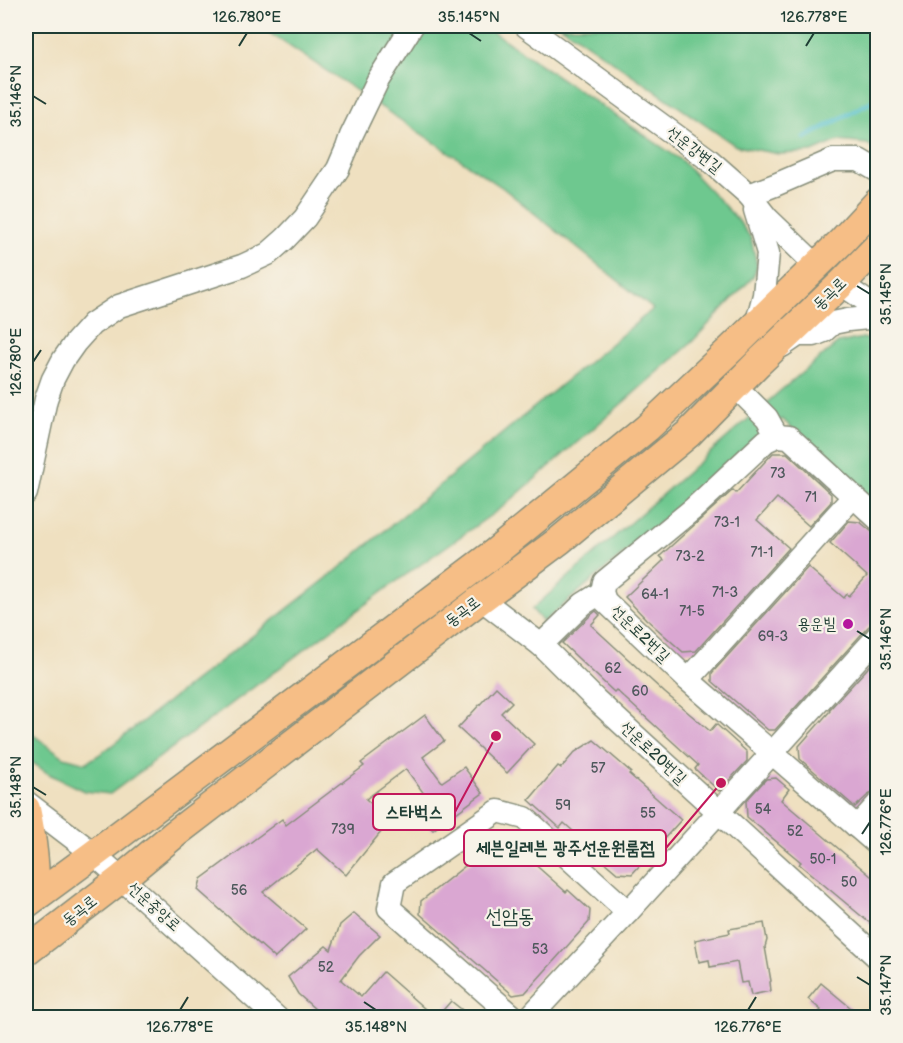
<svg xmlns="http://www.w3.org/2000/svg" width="903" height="1043" font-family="'Balsamiq Sans','Poor Story',sans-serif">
<rect width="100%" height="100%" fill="#f7f3e8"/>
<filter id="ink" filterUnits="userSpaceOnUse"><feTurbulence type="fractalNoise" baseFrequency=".0167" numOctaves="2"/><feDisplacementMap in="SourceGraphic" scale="12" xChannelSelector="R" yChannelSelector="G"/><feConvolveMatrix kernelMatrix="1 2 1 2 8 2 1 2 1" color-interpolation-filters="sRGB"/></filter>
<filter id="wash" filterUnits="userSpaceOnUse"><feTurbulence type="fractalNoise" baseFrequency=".008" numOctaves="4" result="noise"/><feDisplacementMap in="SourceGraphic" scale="24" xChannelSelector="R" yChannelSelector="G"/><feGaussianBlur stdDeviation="1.35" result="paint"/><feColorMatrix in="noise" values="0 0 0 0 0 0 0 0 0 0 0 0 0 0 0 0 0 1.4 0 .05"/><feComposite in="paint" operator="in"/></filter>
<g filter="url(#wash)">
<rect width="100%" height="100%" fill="#efe0c0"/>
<g fill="#6ec88f" stroke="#468262" stroke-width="1.5">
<path d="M259,26h225l197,134 57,60 13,18 6,28 -4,11 -65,69 -184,160 -114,80 -280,208 -26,-3 -35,-17 -23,-16v-28l38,27 22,6 16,-10 234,-182 317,-262 -150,-121z"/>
<path d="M561,26h316v127l-9,-9 -30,-3 -26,11 -33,2 -43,-8z"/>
<path d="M863,338l14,4v163l-95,-86 -239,203 -11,-13 248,-218 58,-48z"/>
</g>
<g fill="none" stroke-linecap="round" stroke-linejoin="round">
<path stroke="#54c1cc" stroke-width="5" d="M805,138l73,-40"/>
</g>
<g id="blocks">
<g fill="#daa7d2">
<path d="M773,453h14l44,41v8l-22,24 -32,-28 -20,22 32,28 -93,103 -13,1 -37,-33 -21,-22 39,-37 -4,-4 73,-66 3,3z"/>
<path d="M849,521l11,1 18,15v86h-5l-5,4 -93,103h-7l-56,-49v-8l96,-106 36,31 3,-4 2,2 18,-20 -37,-33z"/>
<path d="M596,611l4,4 -9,10 74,68 45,38 6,-7 31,28v9l-28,30 -24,-22 3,-4 -82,-75 -2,2 -52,-49 29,-28z"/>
<path d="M878,657v133l-10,5 -13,12 -55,-48 -1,-13 31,-35 -1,-1z"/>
<path d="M496,687l16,15 -11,11 33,31 -27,29 -49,-45z"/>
<path d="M425,715l19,26 -21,16 19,25 22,-15 19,26 -50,37 -24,-23 16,-12 -19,-26 -40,30 24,22 -44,54 -29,-26 -54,43 43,37 -31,29 -77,-68 3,-11 81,-60 4,6 78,-59 -3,-3z"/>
<path d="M594,740l37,32 -2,2 52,46 -49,54 -15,-1 -28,-24 2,-2 -27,-24 -4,5 -31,-28 29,-34 3,2 14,-16z"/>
<path d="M776,778l13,11 -8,11 97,82v48l-79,-66 2,-2 -54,-45 -1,-16 20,-22z"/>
<path d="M499,839l13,2 12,10 -2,2 44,39 2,-2 22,20 -1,12 -64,71 -12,2 -93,-81 1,-13z"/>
<path d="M354,913l26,22 -21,21 -18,24 20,17 22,-25 51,45h-110l-26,-23 -10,-17 38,-31 5,4 9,-25z"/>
<path d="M764,923l3,17 -2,7 6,34 -1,1 1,9 -20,4 -3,-13 -7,1 -4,-21 -27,5 -1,-7 -10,2 -4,-22 35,-7 -1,-4z"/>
<path d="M821,983l41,34h-47l6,-7 -13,-11z"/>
<path d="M451,1001l20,16h-34z"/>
</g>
</g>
</g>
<g filter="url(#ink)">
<use href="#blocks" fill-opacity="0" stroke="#878e7a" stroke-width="1.5"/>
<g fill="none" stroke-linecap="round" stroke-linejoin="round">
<defs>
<g id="minor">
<path d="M526,26l182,133 41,36 18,23 50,48"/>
<path d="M749,195l26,-10 58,-25h26l19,11"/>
<path d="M755,210l13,43 -4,42 -8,30"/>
<path d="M841,284l37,25"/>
<path d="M782,346l16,-11h16l10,-4 9,-8 15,-3 20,-2 10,2"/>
<path d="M735,386l32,32 10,18"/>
<path d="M26,493l20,-94 7,-20 10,-19 12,-17 17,-19 27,-18 123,-40 26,-12 17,-15 20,-21 33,-49 9,-21 4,-12 27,-56 34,-54"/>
<path d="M878,519l-89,-82 -12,-1 -11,5 -73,68 -89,73 -2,10 3,9 83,79 190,165"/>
<path d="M481,599l60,46 54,54 283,259"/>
<path d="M541,645l42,-41 19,-12"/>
<path d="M688,680l165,-183"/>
<path d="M26,802l68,52 183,164"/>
<path d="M857,827l21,-23"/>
<path d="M515,1018l-126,-110 5,-25 104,-72 27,7 103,94"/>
<path d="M529,1018l99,-106 250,-276"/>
</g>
<g id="major">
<path d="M26,809c6,28 10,58 9,88"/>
<path d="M26,904l68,-50 399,-300 154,-126 85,-80 110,-107 36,-39"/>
<path d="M26,952l96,-74 54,-45 305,-234 79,-59 128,-106 70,-71 83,-79 37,-38"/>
</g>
</defs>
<use href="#minor" stroke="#878e7a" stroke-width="25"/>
<use href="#major" stroke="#878e7a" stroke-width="31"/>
<use href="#minor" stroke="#fff" stroke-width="22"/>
<use href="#major" stroke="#f6be86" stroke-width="28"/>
</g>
</g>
<path fill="none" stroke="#1f3d34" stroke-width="2" d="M469,33l12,8M239,46l8,-13M806,46l8,-13M33,96l13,8M857,286l13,8M33,362l8,-12M857,631l13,8M33,787l13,8M862,834l8,-12M857,977l13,8M364,1002l12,8M180,1010l8,-13M748,1010l8,-13"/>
<circle fill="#b5179e" stroke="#f7f3e8" stroke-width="2" cx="848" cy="624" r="6"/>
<g text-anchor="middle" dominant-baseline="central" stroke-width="4.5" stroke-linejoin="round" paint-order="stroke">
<g font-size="14" fill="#4e585c">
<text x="778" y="473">73</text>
<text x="811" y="497">71</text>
<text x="727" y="522">73-1</text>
<text x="762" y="552">71-1</text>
<text x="690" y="556">73-2</text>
<text x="725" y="592">71-3</text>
<text x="655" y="594">64-1</text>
<text x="692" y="611">71-5</text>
<text x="773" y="636">69-3</text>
<text x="613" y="668">62</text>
<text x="640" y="691">60</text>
<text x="598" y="768">57</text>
<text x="563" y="805">59</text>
<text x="763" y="809">54</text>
<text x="648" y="813">55</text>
<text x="343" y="829">739</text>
<text x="795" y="831">52</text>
<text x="823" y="859">50-1</text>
<text x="849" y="882">50</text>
<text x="239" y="890">56</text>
<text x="540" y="949">53</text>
<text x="326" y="967">52</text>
</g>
<g font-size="16" fill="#1f3d34" stroke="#f7f3e8">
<text transform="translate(694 150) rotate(38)">선운강변길</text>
<text transform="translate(830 294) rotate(-44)">동곡로</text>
<text transform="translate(463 612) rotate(-37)">동곡로</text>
<text transform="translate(640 634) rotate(44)">선운로2번길</text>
<text transform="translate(653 753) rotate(43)">선운로20번길</text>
<text transform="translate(154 907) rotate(42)">선운중앙로</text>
<text transform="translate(80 911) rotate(-38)">동곡로</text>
</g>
<g font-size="16" fill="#1f3d34" stroke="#f7f3e8" text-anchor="end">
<text x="836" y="624">용운빌</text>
</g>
<g font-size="20" fill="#1f3d34" stroke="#f7f3e8">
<text x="510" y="917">선암동</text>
</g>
</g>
<path fill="none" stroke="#c2185b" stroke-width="2" d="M496 736L455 812M721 783L666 848"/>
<g fill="#c2185b" stroke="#f7f3e8" stroke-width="2">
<circle cx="496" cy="736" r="6"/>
<circle cx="721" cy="783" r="6"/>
</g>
<g fill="#f7f3e8" stroke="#c2185b" stroke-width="2">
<rect x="373" y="794" width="82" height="36" rx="6"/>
<rect x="464" y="830" width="202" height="36" rx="6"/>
</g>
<g font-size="18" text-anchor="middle" font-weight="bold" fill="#1f3d34">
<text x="414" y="818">스타벅스</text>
<text x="565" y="854">세븐일레븐 광주선운원룸점</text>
</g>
<rect width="903" height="1043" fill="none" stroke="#f7f3e8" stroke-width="66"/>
<rect x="33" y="33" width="837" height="977" fill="none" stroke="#1f3d34" stroke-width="2"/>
<g font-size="15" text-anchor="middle" fill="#1f3d34">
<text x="247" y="22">126.780°E</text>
<text x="469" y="22">35.145°N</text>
<text x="814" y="22">126.778°E</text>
<text transform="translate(16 96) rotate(-90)" y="5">35.146°N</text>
<text transform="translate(886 294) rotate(-90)" y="5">35.145°N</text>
<text transform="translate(16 362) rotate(-90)" y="5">126.780°E</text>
<text transform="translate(886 639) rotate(-90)" y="5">35.146°N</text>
<text transform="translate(16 787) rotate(-90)" y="5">35.148°N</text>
<text transform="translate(886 822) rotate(-90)" y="5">126.776°E</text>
<text transform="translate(886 985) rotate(-90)" y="5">35.147°N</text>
<text x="180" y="1032">126.778°E</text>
<text x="376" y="1032">35.148°N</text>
<text x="748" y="1032">126.776°E</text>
</g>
</svg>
